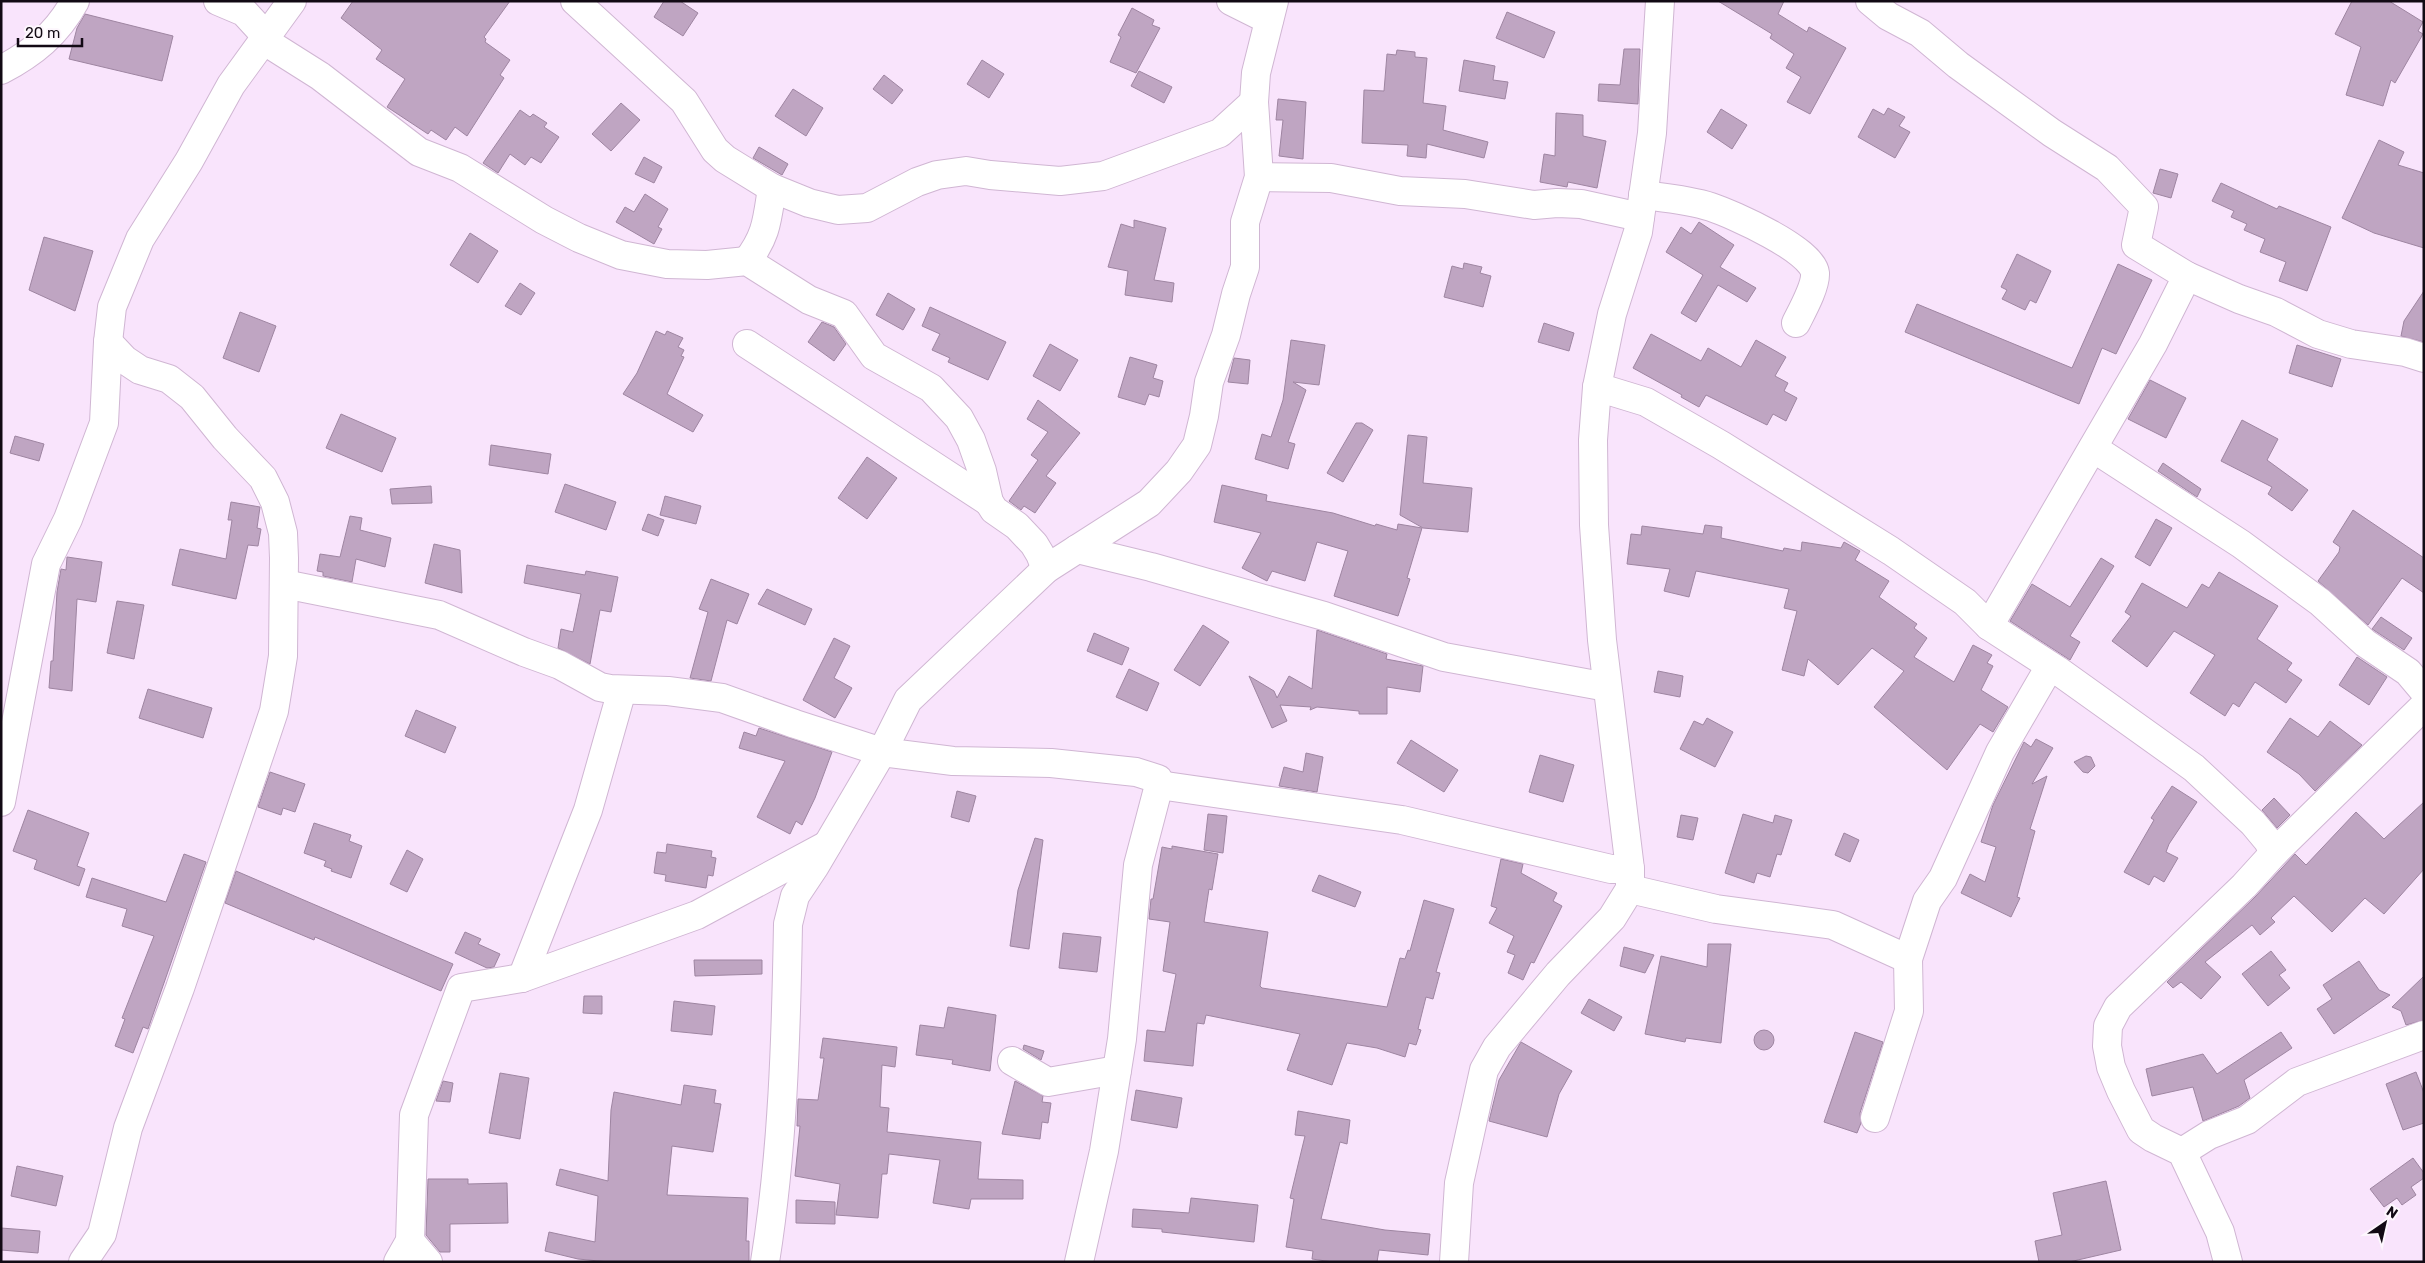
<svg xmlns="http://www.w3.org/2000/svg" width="2425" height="1263" font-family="Rubik,sans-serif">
<rect width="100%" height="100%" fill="#f9e4fc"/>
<g fill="#bfa5c2" stroke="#9e85a1">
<path d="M353,1h157l-26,36 2,2 -1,3 25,18 -10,15 4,3 -37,58 -12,-9 -9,13 -15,-10 -3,4 -41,-27 18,-28 -29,-20 6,-9 -41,-32z"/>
<path d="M664,1h16l18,12 -15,23 -29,-19z"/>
<path d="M1718,1h66l-6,13 29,18 2,-5 37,21 -36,66 -23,-12 14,-25 -15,-9 8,-14 -24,-16 2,-4z"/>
<path d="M2352,1h37l34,21 -5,9 5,3 -28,49 -4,-3 -8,26 -37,-11 15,-48 -26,-13z"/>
<path d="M1132,8l22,12 -2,5 8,3 -24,45 -26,-11 11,-25 -3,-2z"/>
<path d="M1507,12l48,20 -11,26 -48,-20z"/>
<path d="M85,14l88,22 -11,45 -93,-22 8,-31z"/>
<path d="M1624,49h16l-2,55 -40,-3 1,-17 21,1z"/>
<path d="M1397,50l18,2v5l12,1 -4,45 23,3 -3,24 45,12 -4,16 -57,-14 -1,14 -19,-2 1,-11 -46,-2 2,-53 20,1 3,-37 9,1z"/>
<path d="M982,60l22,14 -15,24 -22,-14z"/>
<path d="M1464,60l31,6 -2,14 15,2 -3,17 -46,-8z"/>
<path d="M1139,71l33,16 -8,16 -33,-17z"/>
<path d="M884,75l19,15 -11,14 -19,-15z"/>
<path d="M793,89l30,19 -17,28 -31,-20z"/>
<path d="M1278,99l28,3 -3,57 -24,-3 4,-36h-7z"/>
<path d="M621,103l19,17 -29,31 -19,-17z"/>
<path d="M1888,108l17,9 -6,9 11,6 -15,26 -37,-21 15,-28 11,6z"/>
<path d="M1721,109l26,16 -15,24 -25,-17z"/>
<path d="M520,110l10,7 3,-3 14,9 -3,4 15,10 -18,26 -10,-6 -6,8 -15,-11 -12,19 -15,-10z"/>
<path d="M1556,113l27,2v21l23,5 -9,47 -29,-6 -1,5 -27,-5 4,-28 11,2z"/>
<path d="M2379,140l25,12 -6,13 26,8v75l-50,-15 -32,-15z"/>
<path d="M759,147l29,17 -6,11 -29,-17z"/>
<path d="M644,157l18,10 -8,16 -19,-9z"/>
<path d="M2160,169l18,5 -7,24 -18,-5z"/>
<path d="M2221,183l56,26 2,-3 52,21 -24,64 -28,-10 7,-19 -26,-10 5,-13 -21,-9 3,-6 -16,-7 3,-6 -22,-10z"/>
<path d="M645,194l23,15 -10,18 4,2 -8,15 -38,-22 9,-15 9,5z"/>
<path d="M1134,220l32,8 -12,52 20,3 -2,19 -47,-7 3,-24 -20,-4 13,-43 13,4z"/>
<path d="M1699,222l35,23 -14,22 36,21 -9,14 -29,-17 -22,37 -15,-9 22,-38 -37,-23 15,-25 10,7z"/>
<path d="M470,233l28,18 -20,32 -28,-18z"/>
<path d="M44,237l49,14 -18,60 -46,-21z"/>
<path d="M2017,254l34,17 -15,32 -6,-3 -5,10 -23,-11 5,-9 -6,-3z"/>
<path d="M1464,263l18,4 -2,6 11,3 -8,31 -39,-10 8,-31 11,3z"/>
<path d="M2118,264l34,16 -36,74 -14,-6 -23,56 -174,-72 12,-28 155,64z"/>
<path d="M520,283l15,10 -14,22 -16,-9z"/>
<path d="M2424,291v51l-23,-6 3,-15z"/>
<path d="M888,293l27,16 -12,21 -27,-15z"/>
<path d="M930,307l76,35 -18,38 -40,-18 2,-4 -18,-8 8,-16 -18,-8z"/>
<path d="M240,312l36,14 -17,46 -36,-14z"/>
<path d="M822,322l12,5 12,17 -12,17 -26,-19z"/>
<path d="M1544,323l30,10 -5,18 -31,-9z"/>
<path d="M656,331l9,4 2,-4 16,7 -5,9 6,3 -3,6 3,1 -17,37 36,21 -10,17 -70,-38 14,-21z"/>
<path d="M1651,334l50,27 7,-13 33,19 15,-27 30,17 -11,19 13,7 -4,8 13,7 -11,23 -13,-7 -6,11 -61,-30 -7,12 -18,-10 1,-2 -49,-27z"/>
<path d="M1291,340l34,5 -6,40 -26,-3 13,8 -18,52 7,2 -7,25 -33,-10 7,-25 9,3 12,-37z"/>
<path d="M1050,344l28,16 -18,31 -27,-15z"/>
<path d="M2297,345l44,14 -9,28 -43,-14z"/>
<path d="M1130,357l27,8 -4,13 10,3 -4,16 -10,-3 -4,11 -27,-8z"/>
<path d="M1234,358l16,2 -2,24 -20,-2z"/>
<path d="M2150,380l36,18 -20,40 -38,-19z"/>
<path d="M1038,400l42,33 -34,43 10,7 -21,30 -11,-7 -3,4 -12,-9 29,-41 -7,-5 17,-23 -21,-13z"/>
<path d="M341,414l55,24 -14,34 -56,-24z"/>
<path d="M2242,420l36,19 -11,21 41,30 -16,21 -24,-17 4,-7 -51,-26z"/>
<path d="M1356,423h6l11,7 -30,52 -16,-9z"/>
<path d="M1408,435l19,2 -4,46 49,5 -4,44 -45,-4 -23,-13z"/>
<path d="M15,436l29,8 -5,17 -29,-8z"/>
<path d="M491,445l60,9 -3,20 -59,-9z"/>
<path d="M867,457l30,21 -30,41 -29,-21z"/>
<path d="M2163,463l38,26 -4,8 -39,-26z"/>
<path d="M565,484l51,18 -10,28 -51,-18z"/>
<path d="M1222,485l45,10 -1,6 67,12 42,13 1,-2 21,6 1,-6 24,4 -15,50 3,1 -12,37 -64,-20 14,-45 -31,-9 -12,39 -33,-10 -5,10 -25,-13 19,-35 -47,-11z"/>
<path d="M431,486l1,17 -40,1 -2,-15z"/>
<path d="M665,496l36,10 -5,18 -36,-9z"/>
<path d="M231,502l29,5 -3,21 4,1 -3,17 -10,-1 -12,54 -64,-14 8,-36 46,10 6,-39h-4z"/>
<path d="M2353,510l71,48v35l-22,-15 -34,47 -50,-44 21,-29 1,-5 -7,-5z"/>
<path d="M648,514l16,6 -6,16 -16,-6z"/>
<path d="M350,516l12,2 -2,12 31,8 -6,29 -29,-8 -4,23 -29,-6v-4l-6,-1 3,-17 20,3z"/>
<path d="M2156,519l16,9 -22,38 -15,-9z"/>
<path d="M1705,525l17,2 -1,11 62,13 1,-3 17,3 1,-9 39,6 3,-6 16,9 -5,9 34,21 -10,16 38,27 -3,4 13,10 -13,19 40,25 19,-37 19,10 -5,8 6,3 -12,24 27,17 -15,25 -13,-8 -33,46 -73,-63 30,-36 -32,-23 -34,37 -30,-26 -4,17 -22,-6 15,-59 -13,-3 5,-19 -93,-18 -7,26 -25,-6 6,-22 -43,-5 4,-30 10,1 1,-9 61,8z"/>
<path d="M434,544l26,6 2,43 -37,-10z"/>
<path d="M67,557l35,5 -6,40 -19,-3 -5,92 -23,-3 2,-27h2l4,-69 4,-23 5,1z"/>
<path d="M2101,558l13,8 -44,70 10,6 -10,18 -60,-39 22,-37 38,23z"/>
<path d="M527,565l58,10 1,-4 32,6 -7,35 -11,-2 -10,54 -32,-16 3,-19 12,3 8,-38 -57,-11z"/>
<path d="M2219,572l59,34 -21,33 35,24 -5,7 15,10 -16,23 -31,-21 -16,25 -6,-4 -8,13 -35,-23 25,-38 -41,-24 -27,36 -35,-26 19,-25 -6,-4 17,-29 45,25 15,-24 7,4z"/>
<path d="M711,579l38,15 -12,30 -10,-4 -16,61 -21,-3 18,-66 -9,-3z"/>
<path d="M767,589l45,20 -7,16 -47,-21z"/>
<path d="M117,601l27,4 -10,54 -27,-6z"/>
<path d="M2381,617l31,21 -8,12 -32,-21z"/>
<path d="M1203,625l26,17 -29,44 -26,-16z"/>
<path d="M1317,630l70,24 -1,5 37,7 -3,26 -33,-5v27h-28v-3l-42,-4 -7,3 1,-3 -31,-2 7,16 -15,7 -23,-52 25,15 3,7 12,-22 23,13z"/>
<path d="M1094,633l35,15 -7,17 -35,-14z"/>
<path d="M834,638l16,8 -16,32 18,10 -17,30 -32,-18z"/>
<path d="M2357,657l30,20 -18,28 -30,-20z"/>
<path d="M1129,669l30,14 -12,28 -31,-14z"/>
<path d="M1658,671l25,5 -3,21 -26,-5z"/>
<path d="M148,689l64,19 -9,30 -64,-20z"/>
<path d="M416,710l40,17 -11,26 -40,-17z"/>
<path d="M1707,718l26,14 -18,35 -35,-18 14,-28 9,4z"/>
<path d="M2290,718l28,19 12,-16 32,24 -47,46 -16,-17 -32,-22z"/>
<path d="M759,728l73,24 -17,46 -13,27 -6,-4 -6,13 -33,-17 28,-56 -46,-13 5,-16 12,4z"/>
<path d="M2036,739l17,9 -21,36 15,-8 -17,53 5,2 -18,66 3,1 -9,19 -50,-24 9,-19 15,8 11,-35 -15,-5 12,-37 31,-63 7,5z"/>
<path d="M1411,740l47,30 -14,22 -47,-29z"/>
<path d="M1306,753l17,4 -6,35 -38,-6 5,-19 19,5z"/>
<path d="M1540,755l34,10 -11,37 -34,-10z"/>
<path d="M2086,756l5,1 4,9 -7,7 -5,-1 -9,-10z"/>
<path d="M270,772l35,12 -10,28 -12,-4 -2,7 -23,-8z"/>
<path d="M2172,786l25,16 -28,42 -3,8 12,6 -14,24 -10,-6 -5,9 -25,-13 30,-52 -3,-2z"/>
<path d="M957,791l19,5 -7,26 -18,-5z"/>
<path d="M2274,798l16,17 -13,13 -15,-18z"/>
<path d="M2424,802v67l-40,45 -19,-16 -33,34 -38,-36 -23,22 4,4 -15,13 -8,-10 -47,37 16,15 -20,22 -20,-17 -8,6 -6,-6 88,-85 40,-43 11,11 50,-53 28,27z"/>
<path d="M28,810l61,23 -12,33 8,3 -6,17 -45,-17 3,-9 -24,-9z"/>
<path d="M1208,814l19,2 -4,37 -19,-3z"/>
<path d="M1743,814l30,9 2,-8 17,5 -11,35 -4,-1 -7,23 -13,-4 -3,10 -29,-10z"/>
<path d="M1681,815l17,3 -5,22 -16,-3z"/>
<path d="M314,823l37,12 -2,6 13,5 -11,32 -20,-7 1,-2 -8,-3 2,-5 -22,-8z"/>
<path d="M1844,833l15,7 -9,22 -15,-7z"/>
<path d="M1035,838l8,2 -14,109 -19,-3 8,-56z"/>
<path d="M667,844l45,7 -1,6 5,1 -3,18 -5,-1 -2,13 -41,-7 1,-6 -12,-2 3,-21 9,1z"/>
<path d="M1172,846l46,8 -6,36 -3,-1 -5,33 64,10 -8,54 2,2 125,19 13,-49 5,1 3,-9 2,1 14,-51 30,9 -18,63 4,1 -7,26 -7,-2 -8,32 3,1 -5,15 -7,-2 -4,14 -28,-9 -30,-5 -15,42 -45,-15 13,-36 -94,-19 -2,9 -7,-1 -4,43 -49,-5 3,-31 18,2 11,-58 -13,-3 7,-49 -21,-3 2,-20h2l9,-52 10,2z"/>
<path d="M407,850l16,9 -16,33 -17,-8z"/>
<path d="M184,854l22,8 -58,167 -5,-2 -10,26 -18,-7 10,-27 -3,-1 32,-82 -32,-10 5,-17 -41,-12 6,-19 74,24z"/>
<path d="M1501,859l22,5 -2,9 36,20 -4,8 9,5 -28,57 -3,-1 -8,18 -15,-7 7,-18 -8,-3 7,-16 -25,-13 8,-15 -6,-2z"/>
<path d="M236,871l217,93 -12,27 -126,-54 -1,3 -89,-37z"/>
<path d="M1319,875l42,17 -6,15 -43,-16z"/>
<path d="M465,932l16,7 -3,5 22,10 -6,13 -7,1 -32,-15z"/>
<path d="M1063,933l38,4 -4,35 -38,-4z"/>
<path d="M1708,944h23l-10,99 -35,-5 -1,4 -40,-8 16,-78 46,11z"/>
<path d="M1624,947l30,8 -9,18 -25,-7z"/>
<path d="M2271,951l15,19 -7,5 11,13 -22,18 -26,-32z"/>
<path d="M694,960h68v14l-67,2z"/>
<path d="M2359,961l20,29 11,5 -56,39 -17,-25 15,-10 -9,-14z"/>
<path d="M2424,976v44l-18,5 -5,-14 -9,-4z"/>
<path d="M584,996h18v18l-19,-1z"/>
<path d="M1589,999l33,18 -8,14 -33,-18z"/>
<path d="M674,1001l41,5 -3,29 -41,-4z"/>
<path d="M948,1007l48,8 -6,56 -38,-7 1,-4 -37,-5 4,-30 24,3z"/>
<circle cx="1764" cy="1040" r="10"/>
<path d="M1855,1032l28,10 -23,71 1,10 -4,10 -33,-11z"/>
<path d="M2281,1032l11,16 -48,32 6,18 -11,8 -36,15 -10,-34 -41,9 -6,-27 57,-15 14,20z"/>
<path d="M823,1038l74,9 -2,20 -13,-2 -2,42 9,1 -2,24 94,10 -3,37 45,1v19h-52l-2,10 -36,-6 7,-43 -51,-6 -2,20h-5l-4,44 -42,-3 4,-31 -45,-8 5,-50h-3l1,-27 20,1 6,-42h-4z"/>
<path d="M1521,1042l51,29 -13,23 -12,43 -58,-16 10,-41z"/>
<path d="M1024,1045l20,6 -3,9 -18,-11z"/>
<path d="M2416,1072l8,21v30l-21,7 -17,-46z"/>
<path d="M500,1073l29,5 -9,61 -31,-6z"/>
<path d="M443,1081l10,2 -3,19 -14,-1z"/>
<path d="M1015,1081l28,15 -1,6 9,1 -3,20 -6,-1 -2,17 -38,-5z"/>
<path d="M684,1085l32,5 -2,13 7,1 -8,48 -41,-6 -5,49 81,3 -2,43h3v21h-140l-31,-3 -33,-8 4,-19 46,10 3,-46 -42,-11 4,-16 48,12 3,-71 3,-18 67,13z"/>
<path d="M1136,1090l46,8 -5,30 -46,-8z"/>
<path d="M1298,1111l52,9 -3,24 -7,-2 -19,77 64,11 45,4 -2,21 -49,-5 -2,12h-44l-21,-3 1,-8 -27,-4 8,-48 -4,-1 15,-62 -10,-1z"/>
<path d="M2413,1158l11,15v5l-13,9 5,8 -14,10 -5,-7 -13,9 -14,-18z"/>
<path d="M17,1166l46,10 -7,30 -45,-10z"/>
<path d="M428,1179h40v5l39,-1 1,40 -58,1v28h-10l-14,-17z"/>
<path d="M2106,1181l15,69 -52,12h-30l-4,-21 27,-6 -9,-42z"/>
<path d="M1191,1198l67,7 -4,37 -92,-10v-3l-30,-2 1,-18 56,4z"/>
<path d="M796,1200l39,2v22l-39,-1z"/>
<path d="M1,1228l39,3 -2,22 -37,-3z"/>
</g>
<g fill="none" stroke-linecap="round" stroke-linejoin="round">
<defs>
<g id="minor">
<path d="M218,1l26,11 22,24"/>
<path d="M575,1l109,100 31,49 10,9 47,29 37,15 29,7 29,-2 50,-26 20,-7 29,-4 24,4 70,6 43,-5 117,-43 34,-31"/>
<path d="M1231,1l38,19"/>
<path d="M1870,1l18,15 32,17 38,32 94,68 55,35 37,39 -8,38 51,31 -34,68 -164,282"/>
<path d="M263,40l57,36 99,76 41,16 84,52 35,18 42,17 46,9 40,1 40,-4 62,39 35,14 30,42 57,32 28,30 12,22 11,31 7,31 5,8 23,16 17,18 6,10 6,15"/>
<path d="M1,70c32,-17 56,-36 74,-69"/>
<path d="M1259,177l72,1 69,13 65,3 69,11 23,-2 24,1 59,13"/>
<path d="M1643,195c23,3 46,5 68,12 21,7 102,43 104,66 1,13 -13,38 -19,50"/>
<path d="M747,261c20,-26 20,-41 25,-73"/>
<path d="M2187,276l52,23 37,13 42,22 33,10 54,8 19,6"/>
<path d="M747,344l242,158"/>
<path d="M1597,387l49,15 75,43 170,106 74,51 24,24 68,44 137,98 59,55 15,18 6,12"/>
<path d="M2093,448l148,96 79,58 45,41 43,29 16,19"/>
<path d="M1077,549l74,18 173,49 120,41 163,30"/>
<path d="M284,584l155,31 85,37 36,13 40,22 10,2 58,2 54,7 73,26 87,28 71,9 98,2 85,9 22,7 1,6 -21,80 -16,174 -18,112 -25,111"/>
<path d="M1159,785l243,35 209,49h19"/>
<path d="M1,802l45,-238 22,-45 36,-96 4,-81 4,-35 28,-68 49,-78 42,-76 61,-84"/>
<path d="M1630,889l86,20 117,16 75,34"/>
<path d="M522,978l66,-168 34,-120"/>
<path d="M1012,1061l36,21 69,-12"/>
<path d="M1875,1118l34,-107 -1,-52 19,-58 16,-23 57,-126 50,-86"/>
<path d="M2182,1152l27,-17 38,-15 50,-38 127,-47"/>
<path d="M410,1241l18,21"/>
<path d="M83,1262l19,-28 26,-106 52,-140 83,-244 11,-33 9,-55 1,-98 -1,-25 -8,-31 -12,-24 -38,-40 -33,-41 -23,-18 -29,-9 -15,-10 -17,-18"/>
<path d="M398,1262l12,-21 4,-126 47,-127 61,-10 175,-63 130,-70"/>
<path d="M765,1262c18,-112 21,-224 23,-338l7,-28 20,-30 67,-114 26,-52 138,-131 103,-66 30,-32 18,-26 7,-29 5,-34 17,-47 10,-41 9,-27v-45l14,-45 -5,-75 2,-29 18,-72"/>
<path d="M1454,1262l5,-79 25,-113 13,-23 61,-73 54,-56 18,-29v-20l-28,-229 -8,-115 -1,-85 4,-53 15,-73 26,-82 14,-99 8,-132"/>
<path d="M2228,1262l-8,-30 -38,-80 -29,-14 -12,-8 -20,-39 -10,-24 -4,-21 1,-20 10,-19 126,-121 30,-33 150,-147"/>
</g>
</defs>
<use href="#minor" stroke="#d0b6d3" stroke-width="30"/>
<use href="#minor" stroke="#fff" stroke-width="28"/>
</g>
<rect width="2425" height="1263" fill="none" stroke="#120a14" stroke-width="5"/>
<g transform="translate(2385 1223) rotate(34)" stroke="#fdf7fd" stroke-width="4" paint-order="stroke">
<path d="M0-4L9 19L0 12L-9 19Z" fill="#120a14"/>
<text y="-8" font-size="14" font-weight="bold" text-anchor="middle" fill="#120a14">N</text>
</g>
<path d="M18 38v8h64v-8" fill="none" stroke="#120a14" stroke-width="2.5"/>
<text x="25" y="38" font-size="15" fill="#120a14" stroke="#fdf7fd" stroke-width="4" paint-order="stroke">20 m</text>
</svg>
